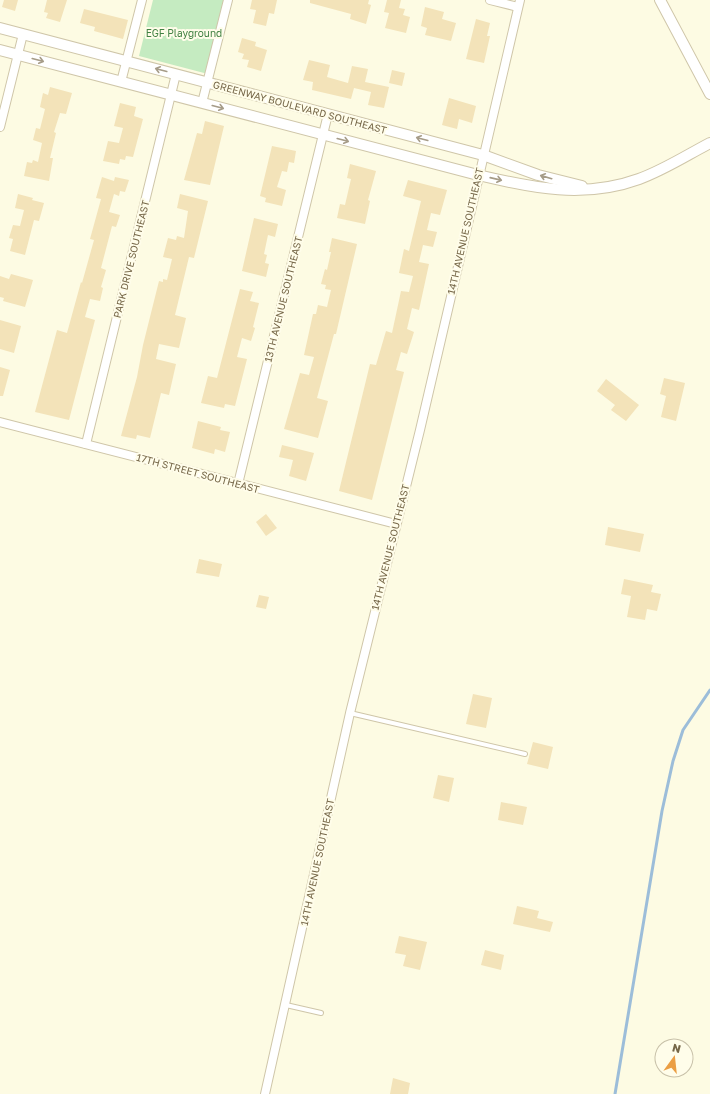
<svg xmlns="http://www.w3.org/2000/svg" width="710" height="1094" font-family="'Golos Text',sans-serif">
<rect width="100%" height="100%" fill="#fdfbe3"/>
<path fill="#c5ebc1" d="M153,0h73l-18,74 -69,-18z"/>
<g fill="none" stroke-linecap="round" stroke-linejoin="round">
<path stroke="#9cbdd9" stroke-width="3" d="M615,1094l47,-283 11,-50 10,-31 27,-40"/>
</g>
<g fill="#f3e3b9">
<path d="M4,0h14l-3,11 -13,-4z"/>
<path d="M47,0h20l-7,22 -14,-4 2,-5 -4,-1z"/>
<path d="M252,0h25l-3,14 -5,-1 -3,13 -13,-3 3,-13 -6,-1z"/>
<path d="M310,0h59l-1,4 3,1 -5,19 -16,-5 1,-5 -41,-11z"/>
<path d="M387,0h14l-2,8 6,1 -2,6 7,2 -4,16 -21,-5 4,-15 -5,-1z"/>
<path d="M425,7l19,5 -2,7 14,4 -5,18 -26,-6 2,-7 -6,-2z"/>
<path d="M84,9l44,11 -5,19 -29,-8 1,-4 -15,-4z"/>
<path d="M476,19l14,4 -3,13h3l-6,27 -18,-4z"/>
<path d="M242,38l14,4 -1,4 12,4 -6,21 -14,-4 2,-7 -7,-1 2,-5 -6,-2z"/>
<path d="M309,60l21,5 -3,12 21,6 4,-17 16,3 -3,13 24,5 -5,21 -16,-3 3,-13 -17,-4 -3,11 -39,-9 1,-8 -10,-2z"/>
<path d="M392,70l13,3 -3,13 -13,-3z"/>
<path d="M50,87l22,6 -6,21 -6,-1 -6,19 2,1 -6,25h3l-4,23 -25,-5 3,-14 5,1 1,-3 5,2 4,-19 -9,-3 3,-12 4,1 5,-20 -5,-2 3,-14 5,2z"/>
<path d="M449,98l27,8 -4,17 -13,-4 -2,10 -15,-4z"/>
<path d="M120,103l16,4 -2,9 9,3 -10,38 -7,-1 -1,4 -5,-1 -1,5 -16,-3 5,-20 11,2 4,-15 -9,-2z"/>
<path d="M205,121l19,5 -14,59 -26,-5 13,-47 5,1z"/>
<path d="M272,146l24,5 -2,12 -5,-1 -2,10 -5,-1 -5,16 9,3 -4,16 -17,-4 1,-4 -6,-2z"/>
<path d="M350,164l26,7 -8,29 2,1 -5,23 -28,-6 3,-14 5,1 6,-26 -4,-1z"/>
<path d="M102,177l12,4 1,-4 14,3 -4,12 -5,-1 -1,5 -5,-2 -5,18 11,3 -4,12 -4,-1 -11,42 5,2 -5,17 2,1 -3,13 -10,-2 -5,18 10,3 -26,100 -34,-8 22,-82 10,3 14,-51 1,1 12,-43 -4,-1 11,-40 -5,-1z"/>
<path d="M408,180l39,10 -7,25 -9,-2 -4,17 10,2 -4,15 -10,-2 -4,17 10,2 -10,46 -7,-2 -5,21 7,3 -7,22 -6,-2 -5,18 8,2 -32,128 -33,-9 31,-127 6,1 10,-34 6,2 9,-42 8,1 4,-16 -14,-3 5,-24 5,2 12,-50 -18,-5z"/>
<path d="M18,194l15,4 -1,2 12,3 -5,18 -5,-1 -9,35 -15,-4 3,-12 -4,-1 4,-13 7,1 4,-16 -9,-2z"/>
<path d="M180,194l28,7 -14,57 -5,-1 -14,58 11,3 -7,30 -20,-4 -3,15 20,5 -7,31 -8,-2 -11,45 -13,-3 -1,4 -15,-3 16,-59 6,-32 16,-64 4,1v-3l4,1 5,-21 -9,-2 5,-19 8,2 1,-4 7,2 4,-27 -11,-3z"/>
<path d="M254,218l24,6 -3,13 -7,-2 -4,19 3,1 -2,8 4,1 -3,13 -24,-6z"/>
<path d="M332,238l25,6 -21,90h-2l-17,64 11,3 -10,37 -34,-9 16,-56 9,2 5,-18 -10,-2 9,-41h3l2,-9 9,2 4,-17 -6,-1 1,-4 -5,-1 4,-15 2,1 4,-18h-2z"/>
<path d="M11,274l22,6 -8,27 -22,-6 1,-3 -4,-1v-21l9,3z"/>
<path d="M240,289l13,3 -3,9 9,2 -6,24 2,1 -4,13 -9,-3 -5,19 10,2 -12,47 -10,-2 -1,4 -23,-5 7,-27 9,2z"/>
<path d="M0,320l21,6 -7,27 -14,-4z"/>
<path d="M0,367l10,3 -7,26h-3z"/>
<path d="M664,378l21,5 -9,38 -15,-4 5,-21 -6,-2z"/>
<path d="M606,379l33,26 -13,16 -15,-11 4,-5 -18,-14z"/>
<path d="M198,421l23,6 -1,3 10,2 -5,20 -10,-3 -1,5 -22,-6z"/>
<path d="M282,445l32,8 -8,28 -17,-5 4,-16 -14,-3z"/>
<path d="M266,514l11,14 -11,8 -10,-14z"/>
<path d="M608,527l36,7 -4,18 -35,-7z"/>
<path d="M199,559l23,5 -3,13 -23,-4z"/>
<path d="M624,579l29,6 -2,7 10,2 -4,17 -10,-2 -2,11 -18,-3 4,-21 -10,-2z"/>
<path d="M259,595l10,2 -3,12 -10,-2z"/>
<path d="M473,694l19,4 -6,30 -20,-4z"/>
<path d="M533,742l20,5 -5,22 -21,-5z"/>
<path d="M438,775l16,3 -5,24 -16,-4z"/>
<path d="M501,802l26,5 -4,18 -25,-5z"/>
<path d="M517,906l22,5 -2,7 16,4 -3,10 -37,-8z"/>
<path d="M399,936l28,6 -7,28 -17,-4 3,-11 -11,-2z"/>
<path d="M485,950l19,5 -3,15 -20,-5z"/>
<path d="M393,1078l17,5 -2,11h-18z"/>
</g>
<g fill="none" stroke-linecap="round" stroke-linejoin="round">
<defs>
<g id="service">
<path d="M350,713l175,41"/>
<path d="M286,1005l35,8"/>
</g>
<g id="minor">
<path d="M490,0l28,7"/>
<path d="M121,82l21,-82"/>
<path d="M202,103l26,-103"/>
<path d="M0,127l23,-93"/>
<path d="M0,422l396,102"/>
<path d="M86,444l90,-370"/>
<path d="M238,484l90,-370"/>
<path d="M265,1094l85,-381 70,-283 100,-430"/>
</g>
<g id="tertiary">
<path d="M660,0l50,94"/>
<path d="M0,28l483,127 55,20 44,11"/>
<path d="M0,50l478,125c55,13 106,24 161,4 25,-9 48,-24 71,-36"/>
</g>
</defs>
<use href="#service" stroke="#cfc6a9" stroke-width="6"/>
<use href="#minor" stroke="#cfc6a9" stroke-width="10"/>
<use href="#tertiary" stroke="#cfc6a9" stroke-width="12"/>
<use href="#service" stroke="#fff" stroke-width="4"/>
<use href="#minor" stroke="#fff" stroke-width="8"/>
<use href="#tertiary" stroke="#fff" stroke-width="10"/>
</g>
<defs><path id="oneway-shaft" d="M-6 0H5M1.5-3L5.5 0L1.5 3" fill="none" stroke-width="1.6" stroke-linecap="round" stroke-linejoin="round"/></defs>
<g stroke="#a69c88">
<use href="#oneway-shaft" transform="translate(38 60) rotate(15)"/>
<use href="#oneway-shaft" transform="translate(161 70) rotate(-165)"/>
<use href="#oneway-shaft" transform="translate(218 107) rotate(15)"/>
<use href="#oneway-shaft" transform="translate(422 139) rotate(-165)"/>
<use href="#oneway-shaft" transform="translate(343 140) rotate(15)"/>
<use href="#oneway-shaft" transform="translate(546 177) rotate(-164)"/>
<use href="#oneway-shaft" transform="translate(496 179) rotate(13)"/>
</g>
<g text-anchor="middle" dominant-baseline="central" stroke-width="4" stroke-linejoin="round" paint-order="stroke">
<g font-size="10" fill="#428243" stroke="#fffdea">
<text x="184" y="33">EGF Playground</text>
</g>
<g font-size="10" fill="#766748" stroke="#fffdea">
<text transform="translate(300 107) rotate(15)">GREENWAY BOULEVARD SOUTHEAST</text>
<text transform="translate(465 231) rotate(-77)">14TH AVENUE SOUTHEAST</text>
<text transform="translate(131 259) rotate(-76)">PARK DRIVE SOUTHEAST</text>
<text transform="translate(283 299) rotate(-76)">13TH AVENUE SOUTHEAST</text>
<text transform="translate(198 473) rotate(15)">17TH STREET SOUTHEAST</text>
<text transform="translate(390 547) rotate(-76)">14TH AVENUE SOUTHEAST</text>
<text transform="translate(317 862) rotate(-78)">14TH AVENUE SOUTHEAST</text>
</g>
</g>
<g transform="translate(674 1058) rotate(15)"><circle r="19" fill="#fffdea" stroke="#c8c1a9"/>
<path d="M0-3L7 15L0 10L-7 15Z" fill="#eb9e44"/>
<text y="-6" font-size="11" font-weight="bold" text-anchor="middle" fill="#766748">N</text>
</g>
</svg>
